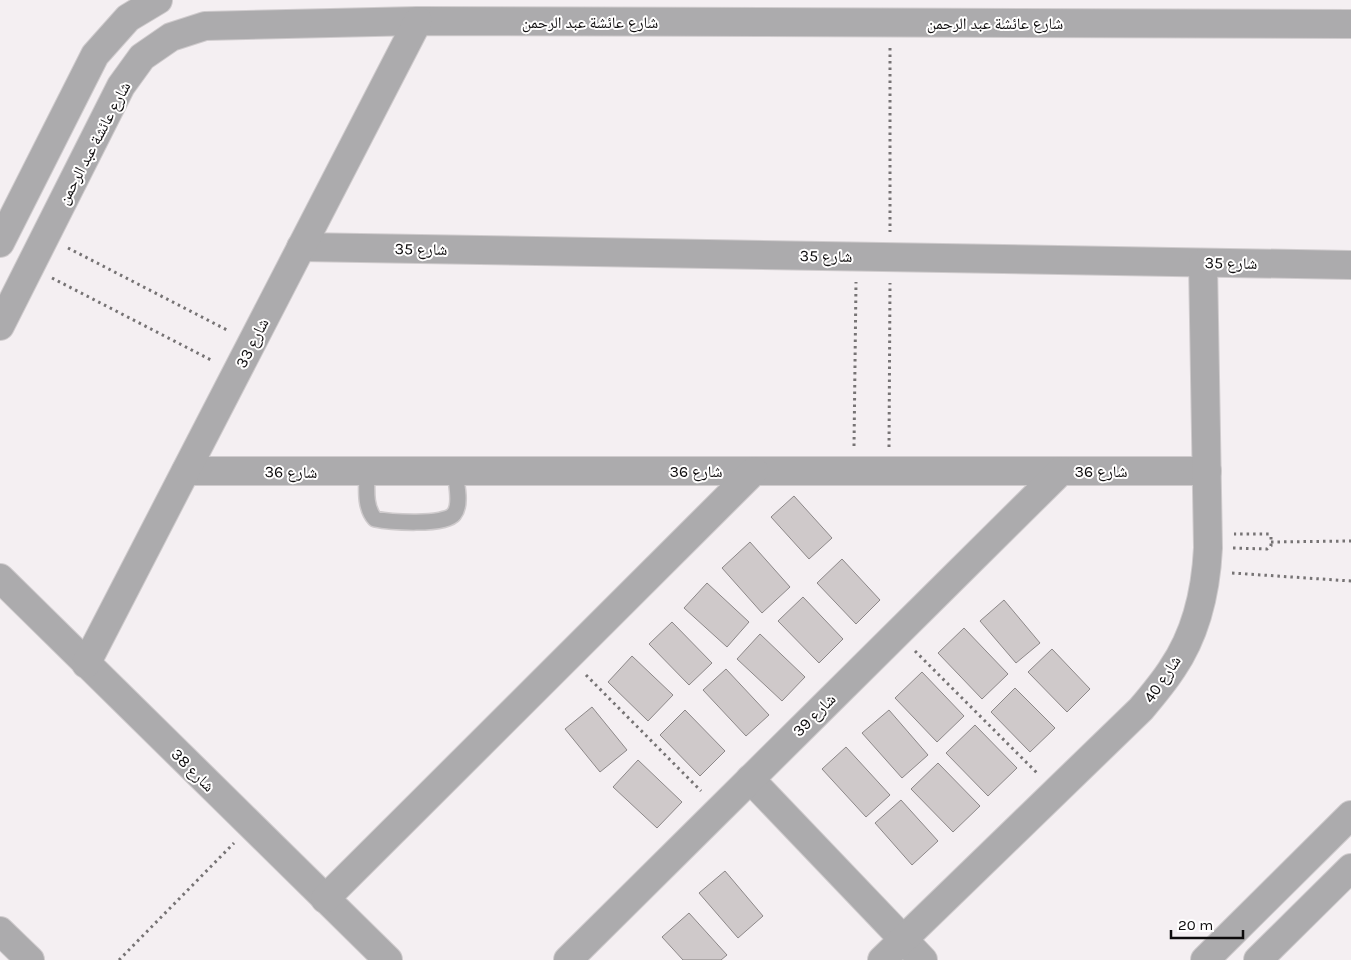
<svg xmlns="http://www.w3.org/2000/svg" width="1351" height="960" font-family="Karla,'Noto Naskh Arabic',sans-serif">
<rect width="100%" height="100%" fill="#f4eff2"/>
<g fill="#cfc9ca" stroke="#8d8889">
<path d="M794,496l38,42 -23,21 -38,-42z"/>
<path d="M750,542l40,45 -28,26 -40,-45z"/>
<path d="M842,559l38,41 -24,24 -39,-41z"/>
<path d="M707,583l42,39 -22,25 -43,-39z"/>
<path d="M803,597l40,42 -24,24 -41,-42z"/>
<path d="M1004,600l36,43 -24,20 -36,-42z"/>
<path d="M672,622l40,41 -23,22 -40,-41z"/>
<path d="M964,628l44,46 -26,25 -44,-46z"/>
<path d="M760,634l45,43 -23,24 -45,-42z"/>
<path d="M1052,649l38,40 -23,23 -39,-40z"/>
<path d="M632,656l41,39 -25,26 -40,-39z"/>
<path d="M726,669l43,46 -23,21 -43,-46z"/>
<path d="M922,672l42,44 -27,26 -42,-44z"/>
<path d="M1015,688l40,40 -25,24 -39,-40z"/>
<path d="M592,707l35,43 -27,22 -35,-43z"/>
<path d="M685,710l40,41 -25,25 -40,-41z"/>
<path d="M889,710l39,45 -26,23 -40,-45z"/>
<path d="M975,725l42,43 -29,28 -42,-43z"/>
<path d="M846,747l44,48 -24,22 -44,-48z"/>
<path d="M638,760l44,42 -25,26 -44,-41z"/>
<path d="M938,763l42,43 -27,26 -42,-43z"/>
<path d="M901,800l37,41 -26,24 -37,-42z"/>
<path d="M725,871l38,45 -25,22 -39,-45z"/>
<path d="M689,913l38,42 -6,5h-38l-21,-23z"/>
</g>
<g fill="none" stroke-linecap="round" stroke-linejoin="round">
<defs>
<path id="lane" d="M367,472c0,15 -3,35 8,47 14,3 70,7 79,-5 8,-10 2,-31 1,-42"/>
<g id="street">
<path d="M0,243l95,-188 33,-37 30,-18"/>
<path d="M301,247l1050,18"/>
<path d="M0,326l121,-240 21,-29 29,-20 34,-11 213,-5 933,3"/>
<path d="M186,471h1021"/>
<path d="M0,578l388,382"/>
<path d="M86,664l332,-643"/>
<path d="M750,779l173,181"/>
<path d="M325,899l429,-428"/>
<path d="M0,931l30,29"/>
<path d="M568,960l493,-489"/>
<path d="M882,960l259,-251c11,-13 22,-26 31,-40 24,-35 34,-80 36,-121l-5,-285"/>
<path d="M1205,960l146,-145"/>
<path d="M1258,960l93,-92"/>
</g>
</defs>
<use href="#lane" stroke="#cfcbcd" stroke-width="18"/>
<use href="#street" stroke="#cfcbcd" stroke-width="30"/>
<g stroke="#767374" stroke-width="3" stroke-dasharray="2.5 4" stroke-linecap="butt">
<path d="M890,48v184"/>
<path d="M68,248l161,83"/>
<path d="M52,278l161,83"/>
<path d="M854,446l2,-164"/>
<path d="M889,447l1,-164"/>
<path d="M1271,542l80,-1"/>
<path d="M1233,548l34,1 4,-3v-9l-2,-3h-35"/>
<path d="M1232,573l119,8"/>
<path d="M915,651l123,123"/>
<path d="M586,675l115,116"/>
<path d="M119,960l115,-117"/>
</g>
<use href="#lane" stroke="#acabad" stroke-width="15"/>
<use href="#street" stroke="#acabad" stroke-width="28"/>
</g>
<g text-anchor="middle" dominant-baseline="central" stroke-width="4" stroke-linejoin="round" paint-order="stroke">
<g font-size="16" fill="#0e0c0d" stroke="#fffefe">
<text x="590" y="22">شارع عائشة عبد الرحمن</text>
<text x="995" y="23">شارع عائشة عبد الرحمن</text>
<text transform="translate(94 143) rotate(-62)">شارع عائشة عبد الرحمن</text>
<text transform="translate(421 249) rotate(1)">شارع 35</text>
<text transform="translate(826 256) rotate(1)">شارع 35</text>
<text transform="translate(1231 263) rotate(1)">شارع 35</text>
<text transform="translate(252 343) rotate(-63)">شارع 33</text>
<text x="696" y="471">شارع 36</text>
<text x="1101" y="471">شارع 36</text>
<text transform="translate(291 472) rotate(1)">شارع 36</text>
<text transform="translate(1162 679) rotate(-56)">شارع 40</text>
<text transform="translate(814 715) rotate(-45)">شارع 39</text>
<text transform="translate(193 770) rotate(45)">شارع 38</text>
</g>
</g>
<path d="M1171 930v8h72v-8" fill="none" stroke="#0e0c0d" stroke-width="2.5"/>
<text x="1178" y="930" font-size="15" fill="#0e0c0d" stroke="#fffefe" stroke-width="4" paint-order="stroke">20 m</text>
</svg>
